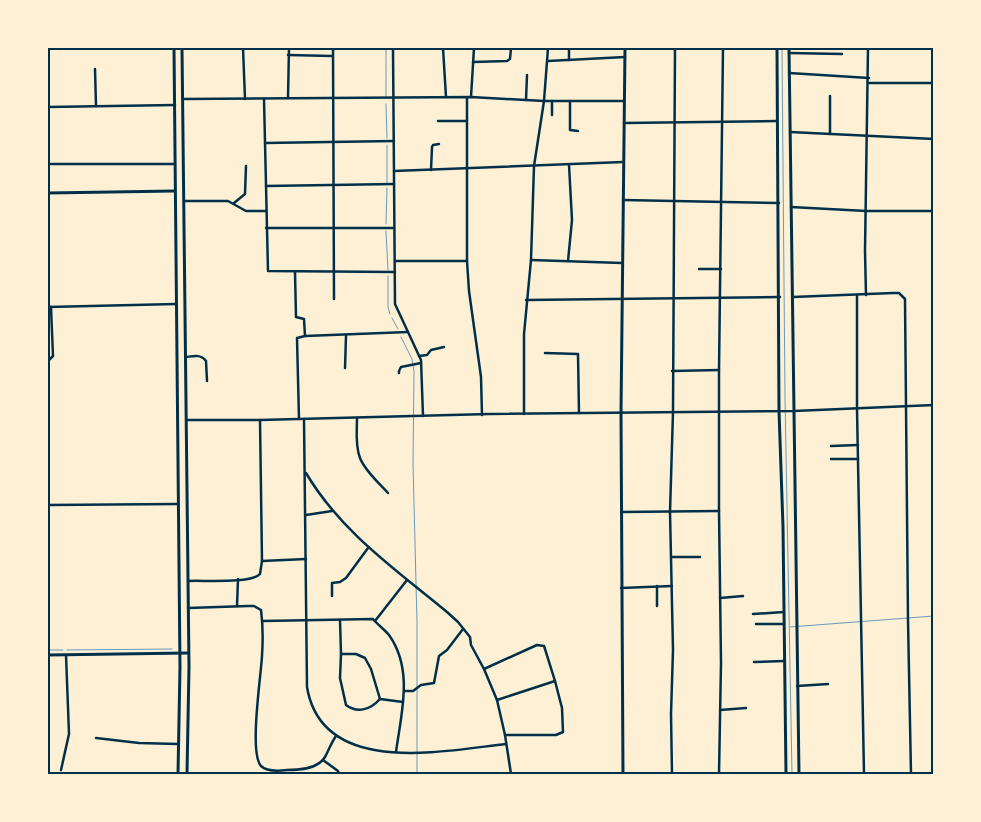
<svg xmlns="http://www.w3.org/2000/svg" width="981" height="822" font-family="'Nunito Sans',sans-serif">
<rect width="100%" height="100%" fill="#fdf0d5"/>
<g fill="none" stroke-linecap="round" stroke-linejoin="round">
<g stroke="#669bbc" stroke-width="1">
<path d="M386,48v49"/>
<path d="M782,48l3,350 7,376"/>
<path d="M386,104l1,34"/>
<path d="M387,145v39"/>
<path d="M386,224l1,-36"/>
<path d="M386,231l2,39"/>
<path d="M388,276v31l2,7"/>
<path d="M392,318l6,11"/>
<path d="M401,337l11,22 2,12 -1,92 4,160v151"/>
<path d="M790,627l144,-11"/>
<path d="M48,650h15"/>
<path d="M67,650l105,-1"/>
</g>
<g stroke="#003049" stroke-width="2.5">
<path d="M243,48l2,51"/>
<path d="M333,48l1,251"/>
<path d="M393,48l2,256 26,56 2,56"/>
<path d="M443,48l3,49"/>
<path d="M569,48v12"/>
<path d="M789,53l53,1"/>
<path d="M288,55l44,1"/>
<path d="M548,61l77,-4"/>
<path d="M473,62l34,-1 3,-2 1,-11"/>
<path d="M95,69l1,37"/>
<path d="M789,73l80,5"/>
<path d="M869,83h65"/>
<path d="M830,96v38"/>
<path d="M471,97l3,-49"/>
<path d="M288,98l1,-50"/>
<path d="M467,98v163l2,30 12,86 1,38"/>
<path d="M183,99l288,-2 73,4h80"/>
<path d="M264,99l4,172 127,1"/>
<path d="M526,100l1,-25"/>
<path d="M570,101v29l8,1"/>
<path d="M48,107l127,-2"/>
<path d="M552,115v-14"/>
<path d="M438,121h28"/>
<path d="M624,123l153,-2"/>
<path d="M790,132l144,7"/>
<path d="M265,143l129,-2"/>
<path d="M48,164h126"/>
<path d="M431,170l1,-23 1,-2 6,-1"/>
<path d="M394,171l229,-9"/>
<path d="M266,186l128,-2"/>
<path d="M623,200l156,3"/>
<path d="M184,201h44l18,10h20"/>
<path d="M234,203l11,-9 1,-28"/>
<path d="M791,207l75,4h68"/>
<path d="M266,228h128"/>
<path d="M531,260l91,3"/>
<path d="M395,261h72"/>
<path d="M568,261l4,-41 -3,-55"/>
<path d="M699,269h22"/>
<path d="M295,272l1,45 8,2 1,17"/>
<path d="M857,295v114l7,365"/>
<path d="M866,295l-1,-44 3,-203"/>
<path d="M793,297l100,-4h6l6,6 3,321 3,154"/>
<path d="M526,300l254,-3"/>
<path d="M48,307l128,-3"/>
<path d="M545,353l33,1 1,59"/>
<path d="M419,356l8,-1 4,-5 13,-3"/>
<path d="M186,357c8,-1 15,-3 20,4l1,20"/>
<path d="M48,361l5,-5 -2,-49"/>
<path d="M345,368l1,-32"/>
<path d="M672,371l47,-1"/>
<path d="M399,373v-2l2,-4 20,-4"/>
<path d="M524,414v-80l7,-74 3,-94 10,-65 4,-53"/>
<path d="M357,418c0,12 -2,28 3,40 5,13 19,25 28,35"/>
<path d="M299,419l-2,-81 8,-2 103,-4"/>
<path d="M304,419l3,268c15,90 135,64 199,57"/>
<path d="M187,420h73l229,-6 305,-3 140,-6"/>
<path d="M831,446l27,-1"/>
<path d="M831,459h27"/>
<path d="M306,473c35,59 89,96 141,139l11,10 12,15 1,8 13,24 13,31 8,35 6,39"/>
<path d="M48,505l130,-1"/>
<path d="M621,512l98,-1"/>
<path d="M306,515l26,-4"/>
<path d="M672,557h28"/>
<path d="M262,561l44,-2"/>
<path d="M188,581c15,-1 63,3 72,-7l2,-13 -2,-141"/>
<path d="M621,588l51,-2"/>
<path d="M332,596v-13l8,-1 6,-4 22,-30"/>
<path d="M720,598l23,-2"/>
<path d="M237,606l1,-27"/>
<path d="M657,606v-20"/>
<path d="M188,608l60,-2h6l7,4c2,15 2,31 1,46 -1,20 -13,97 -1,110 6,6 18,5 26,4 13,0 31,-1 38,-13 4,-7 6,-14 11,-21"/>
<path d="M753,614l31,-2"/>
<path d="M340,620l1,34h15l9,4 6,11 9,30 23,3"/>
<path d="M263,621l110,-2c5,6 11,10 16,16 25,35 12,79 7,117"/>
<path d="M375,621l32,-41"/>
<path d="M756,624h28"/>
<path d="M341,654l-1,24 6,27c12,9 25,4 34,-6"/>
<path d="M754,662l30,-1"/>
<path d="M484,669l53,-24 7,1 1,3 10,32 -58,19"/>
<path d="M797,686l31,-2"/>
<path d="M404,691h9l8,-6 13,-2 5,-27 8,-6 16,-21"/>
<path d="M720,710l26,-2"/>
<path d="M505,735h51l7,-3 -1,-24 -7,-27"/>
<path d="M96,738l43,5 39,1"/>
<path d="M323,760l15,11 1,3"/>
<path d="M61,770l8,-36 -3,-79"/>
<path d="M672,774l-1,-60 2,-64 -3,-138 3,-100 2,-364"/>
<path d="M719,774l2,-111 -2,-152v-141l4,-322"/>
</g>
<g stroke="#003049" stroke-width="3">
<path d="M777,48l2,363 4,116 3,247"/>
<path d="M789,48l10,726"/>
<path d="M48,193l126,-2"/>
<path d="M623,774l-2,-361 4,-365"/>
</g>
<g stroke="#003049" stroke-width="3">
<path d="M174,48l6,619 -2,107"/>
<path d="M182,48l7,619 -2,107"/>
<path d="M48,655l140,-2"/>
</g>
</g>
<rect width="981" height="822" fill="none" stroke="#fdf0d5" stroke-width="98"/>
<rect x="49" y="49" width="883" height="724" fill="none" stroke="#003049" stroke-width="2"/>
</svg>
